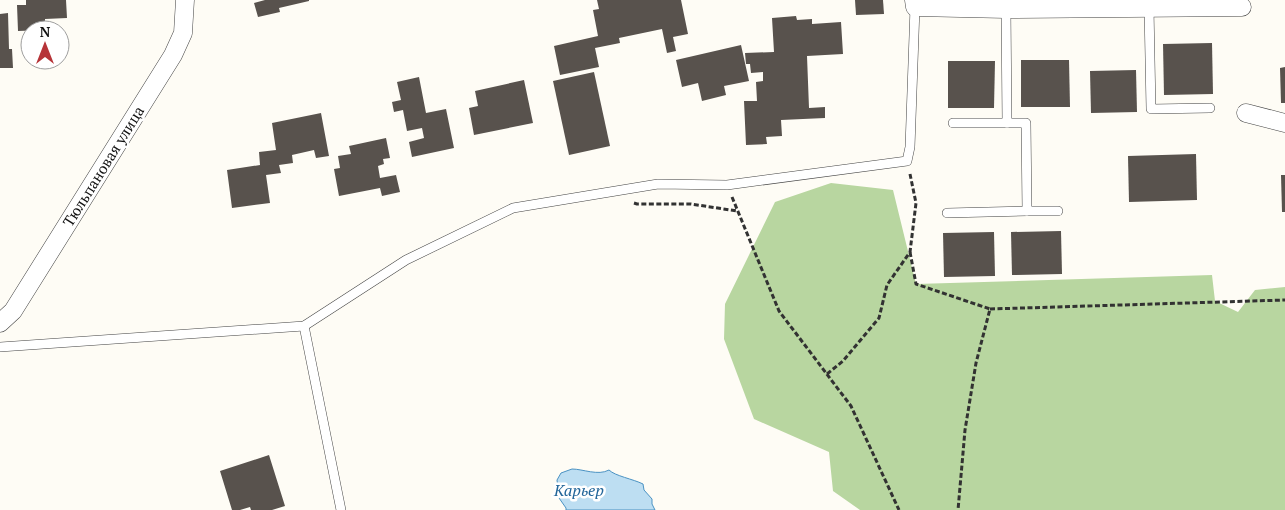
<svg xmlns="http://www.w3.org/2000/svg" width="1285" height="510" font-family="'PT Serif',serif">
<rect width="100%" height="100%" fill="#fefcf5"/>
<path fill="#b8d6a0" d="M831,183l62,7 23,94 296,-9 3,26 23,11 17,-22 30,-3v223h-425l-27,-19 -4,-39 -75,-33 -30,-80 1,-35 50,-102z"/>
<path fill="#bddef2" stroke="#4a92c3" d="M572,469c11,0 26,7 37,1 6,6 24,9 34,14l1,6 8,9v5l3,6h-89v-2l-7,-10 -2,-18 4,-7z"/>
<g fill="#58524d">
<path d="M26,0h40l1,18 -22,1v11l-27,1 -1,-26h9z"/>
<path d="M265,0h44v1l-30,7 1,4 -22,5 -4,-14z"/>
<path d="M597,0h84l7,34 -15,3 3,14 -9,2 -5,-24 -43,9 1,5 -25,5 4,19 -39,8 -6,-29 44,-10 -5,-26 6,-1z"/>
<path d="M855,0h28l1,14 -28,1z"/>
<path d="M8,13l1,36h3l1,19h-13v-54z"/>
<path d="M796,16l1,4 15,-1v5l29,-2 2,32 -36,2 2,52 16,-1v11l-44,2 1,16 -16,1 1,7 -21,1 -2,-44h13l-1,-19 7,-1v-9l-12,1 -1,-9h-4l-1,-11 29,-1 -2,-34z"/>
<path d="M1212,43l1,51 -49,1 -1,-51z"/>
<path d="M741,45l8,36 -25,5 2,9 -24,6 -4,-18 -16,4 -6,-27z"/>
<path d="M1021,60h48l1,47h-49z"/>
<path d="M948,61h47l-1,47h-46z"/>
<path d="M1285,67v36h-4l-1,-35z"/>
<path d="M1136,70l1,42 -46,1 -1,-42z"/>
<path d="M594,72l16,74 -41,9 -16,-74z"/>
<path d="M419,77l7,36 20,-4 8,39 -42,9 -3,-15 15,-4 -2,-10 -15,3 -4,-21 -9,2 -2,-10 9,-2 -4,-18z"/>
<path d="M524,80l9,43 -59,12 -5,-27 9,-2 -3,-15z"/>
<path d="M321,113l8,43 -13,2 -2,-8 -22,5 1,8 -14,2 2,8 -15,2 4,28 -38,5 -5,-38 33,-5 -1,-13 17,-2 -4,-27z"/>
<path d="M386,138l4,20 -7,1 1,5 -6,2 2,12 16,-3 4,17 -18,4 -2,-8 -41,8 -5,-27 6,-1 -2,-12 13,-2 -2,-8z"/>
<path d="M1196,154l1,46 -68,2 -1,-46z"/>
<path d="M1281,175h4v37h-3z"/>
<path d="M1061,231l1,43 -50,1 -1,-43z"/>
<path d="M994,232l1,44 -51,1 -1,-44z"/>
<path d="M269,455l16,51 -13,4h-21l-1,-3 -10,3h-8l-12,-39z"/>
</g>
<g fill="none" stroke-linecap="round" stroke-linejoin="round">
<defs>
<g id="service">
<path d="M1149,8l2,101 59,-1"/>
<path d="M953,123h54"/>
<path d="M1027,211h31"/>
<path d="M947,213l80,-2 -1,-88h-19l-1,-114"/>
<path d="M304,326l37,184"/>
<path d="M0,347l304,-21 102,-66 107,-52 145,-24 69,1 180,-24 3,-14 5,-140"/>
</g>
<g id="minor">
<path d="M914,0l1,7 91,2 236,-2"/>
<path d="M1246,113l39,10"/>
<path d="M0,323l13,-12 160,-256 10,-22 2,-33"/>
</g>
</defs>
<use href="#service" stroke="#434343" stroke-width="10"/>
<use href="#minor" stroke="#434343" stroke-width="19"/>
<g stroke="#323232" stroke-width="3" stroke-dasharray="5 2.5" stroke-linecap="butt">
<path d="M732,197l47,114 72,95 48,104"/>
<path d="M634,203l3,1h54l46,7"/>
<path d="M910,252l6,32 74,25 -14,54 -11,67 -7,80"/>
<path d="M990,309l295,-9"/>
<path d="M827,374l16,-13 36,-43 8,-33 23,-33 6,-49 -6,-29"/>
</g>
<use href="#service" stroke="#fff" stroke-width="9"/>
<use href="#minor" stroke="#fff" stroke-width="18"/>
</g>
<g text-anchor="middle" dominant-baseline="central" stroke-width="5" stroke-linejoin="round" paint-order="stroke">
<g font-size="15" fill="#101010" stroke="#fff">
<text transform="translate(103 166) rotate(-58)">Тюльпановая улица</text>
</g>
<g font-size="16" font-style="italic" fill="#226599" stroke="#fff">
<text x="579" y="490">Карьер</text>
</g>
</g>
<g transform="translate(45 45)"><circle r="24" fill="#ffffff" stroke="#9f9f9f"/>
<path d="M0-4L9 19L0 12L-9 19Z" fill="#b63338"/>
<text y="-8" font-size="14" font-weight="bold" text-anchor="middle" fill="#101010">N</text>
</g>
</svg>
